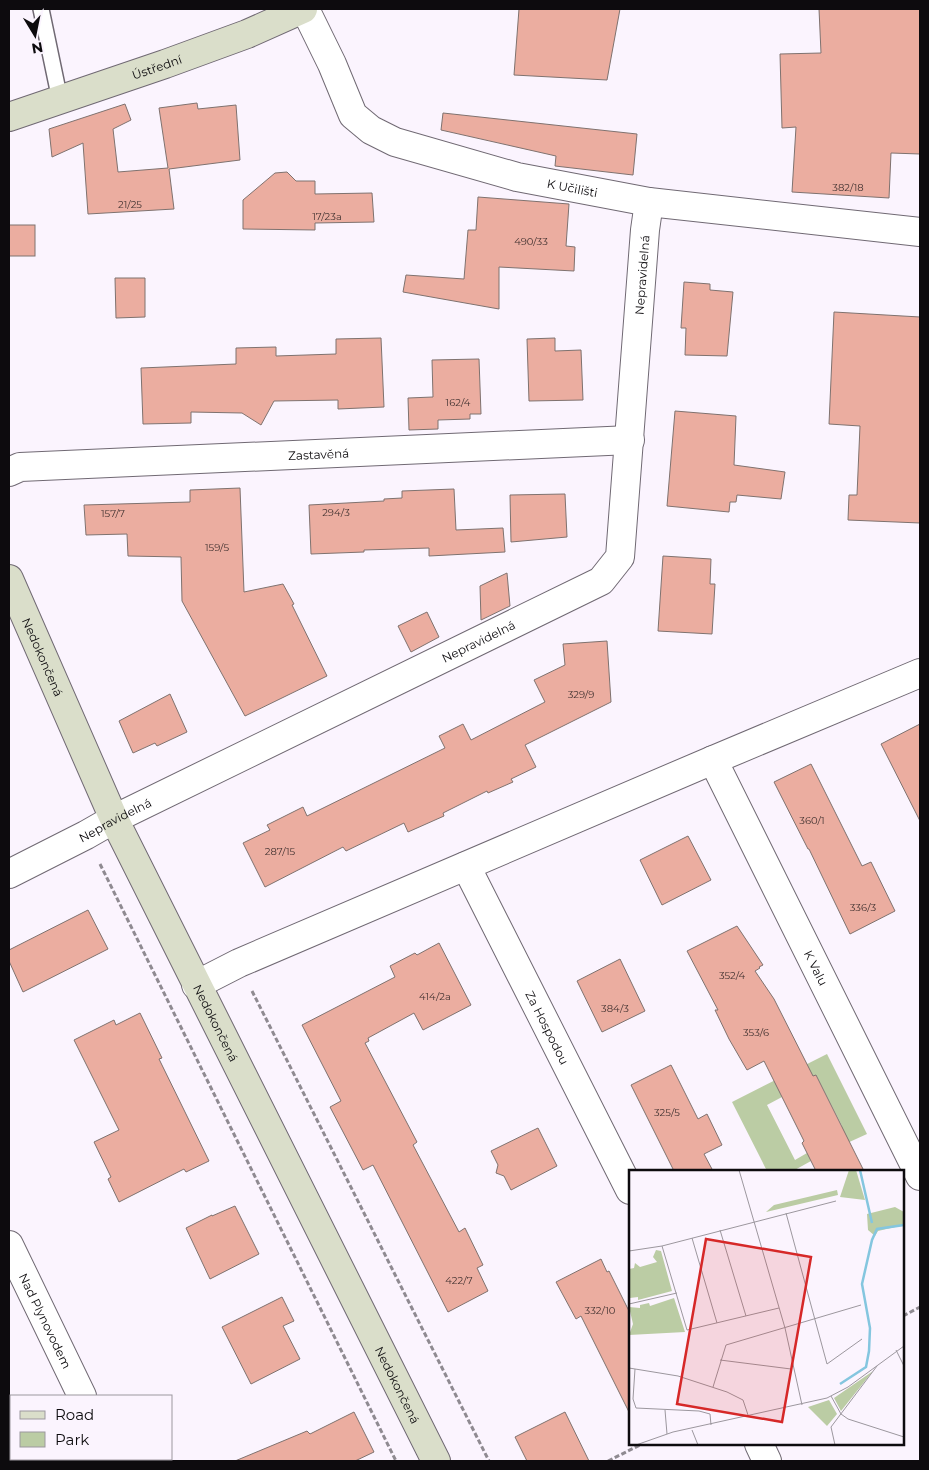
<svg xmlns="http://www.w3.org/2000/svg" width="929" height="1470" font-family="Montserrat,sans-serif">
<rect width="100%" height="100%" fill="#fbf4fe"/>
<path fill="#bbcca4" d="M827,1054l40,80 -22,10 -4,-17 1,-1 -26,-51 -36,18 2,4 -15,8 28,55 12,-7 4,8 -18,10h-26l-35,-69z"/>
<g fill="#ebada0" stroke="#7f726f">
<path d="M519,9h101l-13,71 -93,-5z"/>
<path d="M819,9h101v145l-29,-1 -2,45 -97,-6 4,-65 -14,1 -2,-74 41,-1z"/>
<path d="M197,103l1,6 38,-4 4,55 -71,9 5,40 -86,5 -5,-71 -31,14 -3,-28 76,-25 6,16 -18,9 5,43 50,-4 -9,-60z"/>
<path d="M443,113l194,21 -4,41 -78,-9 1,-10 -115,-26z"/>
<path d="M287,172l9,9h19v13l57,-1 2,29 -59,1v7l-72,-1v-29l32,-27z"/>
<path d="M478,197l91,7 -3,42 9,1 -1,24 -75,-4v42l-96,-17 3,-17 58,4 4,-49h8z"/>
<rect x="9" y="225" width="26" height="31"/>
<path d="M115,278h30v39l-29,1z"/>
<path d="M684,282l26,2v6l23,2 -6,64 -42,-1 1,-27h-5z"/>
<path d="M834,312l86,5v206l-72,-3 1,-25h8l3,-69 -31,-2z"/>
<path d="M381,338l3,69 -46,2v-9l-64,1 -13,24 -19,-12 -51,-1v11l-48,1 -2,-56 95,-4v-16l40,-1v9l60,-2v-15z"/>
<path d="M555,338v13l26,-1 2,50 -54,1 -2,-62z"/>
<path d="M479,359l2,55h-11v5l-32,1v9l-29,1 -1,-32 25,-1 -1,-37z"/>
<path d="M675,411l61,5 -2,49 51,7 -4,27 -44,-4 -1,7h-6l-1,10 -62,-6z"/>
<path d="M240,488l4,104 39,-8 11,20 -2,1 35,71 -82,40 -63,-115 -1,-44 -53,-1 -1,-22 -41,1 -2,-30 106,-3v-12z"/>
<path d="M454,489l2,41 47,-2 2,24 -76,4v-8l-65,2v2l-53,2 -2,-49 75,-4v-2l18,-1v-7z"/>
<path d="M565,494l2,43 -56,5 -1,-47z"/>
<path d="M663,556l48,3 -1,25h5l-3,50 -54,-3z"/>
<path d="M507,573l3,33 -29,14 -1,-34z"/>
<path d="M427,612l12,25 -28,15 -13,-26z"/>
<path d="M607,641l4,61 -86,43 11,22 -25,12 2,3 -25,11 -1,-2 -44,22 1,3 -36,16 -4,-9 -58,28 -3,-4 -78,40 -22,-44 27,-13 -3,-5 36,-18 4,9 138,-68 -6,-12 24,-12 8,16 74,-38 -11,-22 31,-15 -2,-21z"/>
<path d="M170,694l17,38 -30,14 -2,-3 -22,10 -14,-32z"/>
<path d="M920,724v97l-39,-77z"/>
<path d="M811,764l51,102 9,-4 24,49 -45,23 -41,-85h-1l-34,-67z"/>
<path d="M688,836l23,44 -49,25 -22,-45z"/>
<path d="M88,910l20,39 -85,43 -14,-31v-11z"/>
<path d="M737,926l26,39 -4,2 1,1 -5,3 19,28 39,77 3,-1 48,96h-48l-14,-28 2,-2 -40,-80 -17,9 -18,-31 -14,-29h3l-31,-59z"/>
<path d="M439,943l32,62 -48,25 -9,-17 -46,25 1,3 -4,2 52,99 -4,3 46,87 6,-4 18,37 -6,3 11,23 -40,21 -75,-147 -10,5 -33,-63 11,-6 -39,-76 93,-48 -5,-11 25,-13 2,2z"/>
<path d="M620,959l25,52 -43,21 -25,-51z"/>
<path d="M140,1013l22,45 -3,1 50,102 -23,11 -2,-3 -65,33 -11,-23 3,-2 -17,-35 25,-12 -45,-90 40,-20 2,5z"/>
<path d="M671,1065l27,54 9,-5 15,31 -18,9 9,17h-39l-43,-86z"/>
<path d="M538,1128l19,38 -46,24 -7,-14 -8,-3 2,-8 -7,-14z"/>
<path d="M235,1206l24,48 -49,25 -24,-51 26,-13v1z"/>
<path d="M601,1259l6,13 2,-1 21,42v101l-49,-98 -5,3 -20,-37z"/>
<path d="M282,1297l12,24 -11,5 17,33 -49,25 -29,-57z"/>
<path d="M354,1412l20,40 -19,9h-120l72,-30 3,3z"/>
<path d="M565,1412l24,49h-62l-12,-24z"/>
</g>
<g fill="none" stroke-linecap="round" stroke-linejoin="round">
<defs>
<path id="lane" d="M41,9l19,91"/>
<g id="street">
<path id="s1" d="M305,9l27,55 21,51 18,15 24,12 122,35 132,25 271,30"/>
<path id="s2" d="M9,472l11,-5 610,-27"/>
<path id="s3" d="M713,760l207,416"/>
<path id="s4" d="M466,866l164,324"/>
<path id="s5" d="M9,874l77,-39 28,-16 487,-238 19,-24 25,-327 4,-28"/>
<path d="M196,985l43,-22 474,-203 207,-87"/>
<path id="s6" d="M9,1245l73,151"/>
<path d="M759,1444l8,17"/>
<path d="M112,1459l1,2"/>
</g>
<g id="secondary">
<path id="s7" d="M9,117l156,-53 82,-30 56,-25"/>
<path id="s8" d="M9,579l105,240 322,642"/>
</g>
</defs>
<use href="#lane" stroke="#706973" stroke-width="18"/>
<use href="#street" stroke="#706973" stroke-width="30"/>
<use href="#secondary" stroke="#706973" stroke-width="30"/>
<g stroke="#8f8a91" stroke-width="3" stroke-dasharray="5 2.5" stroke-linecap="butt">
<path d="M100,864l296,597"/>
<path d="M252,991l237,470"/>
<path d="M903,1316l17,-9"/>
<path d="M608,1461l34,-17"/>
</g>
<use href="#lane" stroke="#fff" stroke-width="15"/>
<use href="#street" stroke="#fff" stroke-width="28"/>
<use href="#secondary" stroke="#dadeca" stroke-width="28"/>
</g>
<g text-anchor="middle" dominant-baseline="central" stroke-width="4.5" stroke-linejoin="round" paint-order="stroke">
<g font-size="10" fill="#443432">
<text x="848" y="187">382/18</text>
<text x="130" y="204">21/25</text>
<text x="327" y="216">17/23a</text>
<text x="531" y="241">490/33</text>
<text x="458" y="402">162/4</text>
<text x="336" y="512">294/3</text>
<text x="113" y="513">157/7</text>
<text x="217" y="547">159/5</text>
<text x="581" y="694">329/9</text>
<text x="812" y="820">360/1</text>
<text x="280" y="851">287/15</text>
<text x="863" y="907">336/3</text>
<text x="732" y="975">352/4</text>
<text x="435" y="996">414/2a</text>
<text x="615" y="1008">384/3</text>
<text x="756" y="1032">353/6</text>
<text x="667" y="1112">325/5</text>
<text x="459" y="1280">422/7</text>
<text x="600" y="1310">332/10</text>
</g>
<g font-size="12" fill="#0d0b0e" stroke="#fbf4fe">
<text stroke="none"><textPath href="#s7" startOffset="156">Ústřední</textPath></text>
<text stroke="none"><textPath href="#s1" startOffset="350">K Učilišti</textPath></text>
<text stroke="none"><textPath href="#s5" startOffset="974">Nepravidelná</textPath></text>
<text stroke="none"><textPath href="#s2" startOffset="311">Zastavěná</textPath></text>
<text stroke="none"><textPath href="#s5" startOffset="524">Nepravidelná</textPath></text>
<text stroke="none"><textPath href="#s8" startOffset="85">Nedokončená</textPath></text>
<text stroke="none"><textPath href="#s5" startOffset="119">Nepravidelná</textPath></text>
<text stroke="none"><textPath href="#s3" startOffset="232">K Valu</textPath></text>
<text stroke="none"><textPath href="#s8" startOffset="490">Nedokončená</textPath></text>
<text stroke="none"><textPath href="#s4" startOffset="181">Za Hospodou</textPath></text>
<text stroke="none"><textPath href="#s6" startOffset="84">Nad Plynovodem</textPath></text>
<text stroke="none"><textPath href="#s8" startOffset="895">Nedokončená</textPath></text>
</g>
</g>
<g transform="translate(629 1170)">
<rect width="275" height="275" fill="#fbf4fe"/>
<path d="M220,0h7l9,30 -25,-3zM208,20l1,5 -72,17 8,-7zM266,37l9,5v13l-26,6 -3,5 -7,-6 -1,-16zM27,80l5,1 11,40 -34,9v-3l-8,1 -1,4v-33l5,-1 1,-5 5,4 17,-5 -4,-5zM45,128l11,34 -56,3 4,-11 -4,-17 11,1v-3l9,-2 1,3zM244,201l-32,40 -7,-13zM200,230l8,14 -10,12 -19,-19z" fill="#bbcca4"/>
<path fill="none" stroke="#84c6df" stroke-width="2.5" d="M231,0l12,53M211,214l26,-17 3,-16 1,-23 -8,-44 10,-44 5,-11 27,-4"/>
<path fill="none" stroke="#9c979e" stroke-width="1" d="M110,0l46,158 17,77M157,43l41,151 35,-25M91,60l26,86M63,68l25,85M0,81l33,-5M0,134l48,-11M150,138l-92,22 -25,-84 174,-45M267,180l8,16M91,190l71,9M0,198l49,8 49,16 16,8 5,15M6,199l-2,30 3,9 63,3 11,3 1,11M84,217l13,-42 135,-40M202,226l10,18 7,5 56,18M36,240l2,24M63,260l6,15M7,275l37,-13 154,-34 21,-11 56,-41M206,275l-4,-18 46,-61"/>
<path fill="#d62828" fill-opacity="0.15" stroke="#d62828" stroke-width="2.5" d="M77,69l105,18 -29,165 -105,-18z"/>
<rect width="275" height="275" fill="none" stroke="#0d0b0e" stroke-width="2.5"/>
</g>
<rect width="929" height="1470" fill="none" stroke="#0d0b0e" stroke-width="20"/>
<rect x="10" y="1395" width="162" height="65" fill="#fbf4fe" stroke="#9c979e"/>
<rect x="20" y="1411" width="25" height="8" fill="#dadeca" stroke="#9c979e"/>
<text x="55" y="1420" font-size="15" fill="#0d0b0e">Road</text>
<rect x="20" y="1432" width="25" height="15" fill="#bbcca4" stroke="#9c979e"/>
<text x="55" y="1445" font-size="15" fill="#0d0b0e">Park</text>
<g transform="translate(35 35) rotate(170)" stroke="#fbf4fe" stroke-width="4" paint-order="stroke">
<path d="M0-4L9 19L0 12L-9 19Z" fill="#0d0b0e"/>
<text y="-8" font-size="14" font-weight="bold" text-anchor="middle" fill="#0d0b0e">N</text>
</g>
</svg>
